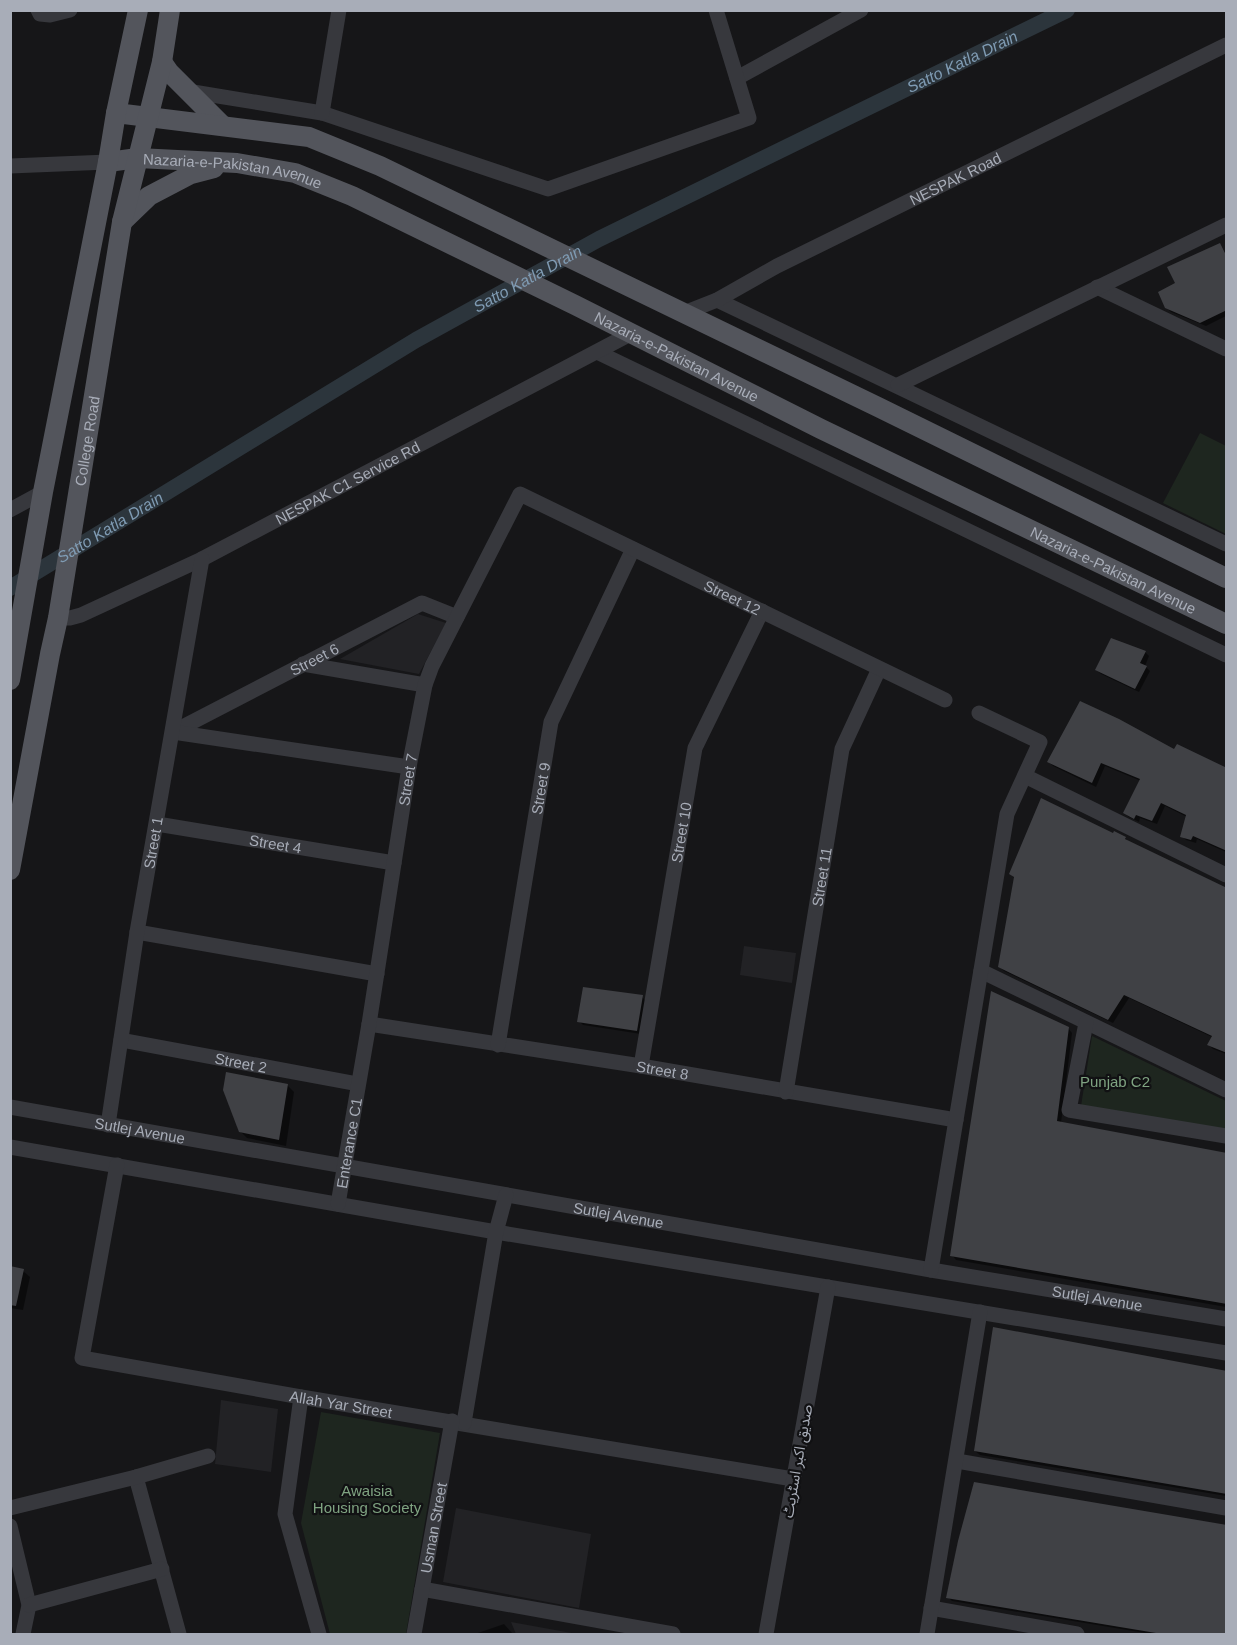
<svg xmlns="http://www.w3.org/2000/svg" width="1237" height="1645" font-family="Helvetica,'Noto Sans Arabic',sans-serif">
<rect width="100%" height="100%" fill="#161618"/>
<g fill="#222225">
<path d="M418,614l28,9 -27,51 -79,-15z"/>
<path d="M744,946l52,7 -4,30 -52,-8z"/>
<path d="M221,1400l57,9 -7,63 -56,-8z"/>
<path d="M456,1508l135,26 -12,74 -136,-26z"/>
<path d="M511,1622l66,12h-61z"/>
</g>
<g fill="#1e261f">
<path d="M1200,433l26,13v88l-63,-31z"/>
<path d="M1092,1036l134,65v28l-145,-23z"/>
<path d="M321,1412l119,21 -34,201h-76l-29,-111z"/>
</g>
<g fill="#0007">
<path d="M1220,244l6,10v62l-20,10 -35,-14 -5,-5 11,-24z"/>
<path d="M1145,652l4,4 -4,10 5,5 -11,21 -38,-18 -5,-4z"/>
<path d="M1175,751l51,18v83l-29,-13 -1,4 -10,-3 -4,-4 5,-19 -22,-11 -8,18 -17,-6 -1,4 -10,-5 -4,-4 16,-32 -36,-15 -9,21 -43,-21 -4,-4z"/>
<path d="M1113,835l12,3 4,4 97,48v164l-13,-5 -4,-4 3,-8 -83,-39 -16,25 -109,-52 -4,-4 15,-88 -4,-5z"/>
<path d="M642,997l4,4 -5,33 -58,-9 -4,-4z"/>
<path d="M1068,1028l4,5 -11,90 165,31v153l-270,-47 -4,-5z"/>
<path d="M287,1085l7,7 -8,54 -39,-8 -7,-7z"/>
<path d="M10,1268l13,3 7,6 -7,33 -13,-2z"/>
<path d="M1226,1372v124l-246,-41 -5,-4z"/>
<path d="M948,1597l278,37h-75l-199,-33z"/>
<path d="M504,1624l9,10h-38z"/>
</g>
<g fill="none" stroke-linecap="round" stroke-linejoin="round">
<path stroke="#2c353c" stroke-width="16" id="s1" d="M10,588l406,-248 183,-101 468,-229"/>
</g>
<g fill="#404145">
<path d="M1220,243l7,14v53l-27,13 -35,-15 -7,-16 17,-9 -8,-16z"/>
<path d="M1111,638l35,13 -6,12 7,3 -12,23 -40,-19z"/>
<path d="M1080,701l39,18 55,30 3,-5 50,24v83l-34,-15 -2,4 -11,-3 6,-22 -25,-12 -9,18 -16,-6 -2,4 -11,-6 17,-34 -39,-16 -9,20 -45,-21z"/>
<path d="M1041,798l72,35 1,-2 12,6 -1,2 102,49v165l-20,-8 5,-9 -88,-41 -16,25 -110,-53 16,-90 -5,-3z"/>
<path d="M583,987l60,8 -6,36 -60,-9z"/>
<path d="M991,991l78,36 -12,94 170,32v151l-277,-48z"/>
<path d="M226,1072l62,12 -9,56 -40,-8 -16,-42z"/>
<path d="M10,1266l14,3 -8,37 -6,-1z"/>
<path d="M993,1327l234,44v123l-253,-43z"/>
<path d="M974,1482l253,43v110h-59l-222,-37 12,-57z"/>
</g>
<g fill="none" stroke-linecap="round" stroke-linejoin="round">
<g stroke="#37383d" stroke-width="15">
<path d="M38,10l2,4 10,1 20,-5"/>
<path d="M737,78l124,-68"/>
<path d="M187,91l135,22 226,76 201,-71 -33,-108"/>
<path d="M322,113l17,-103"/>
<path d="M10,166l98,-4"/>
<path d="M1097,287l129,62"/>
<path d="M717,300l509,244"/>
<path id="s2" d="M684,313l33,-13 60,-34 449,-221"/>
<path d="M597,352l629,303"/>
<path d="M898,385l328,-160"/>
<path d="M10,510l33,-18"/>
<path id="s3" d="M58,618h12l11,-3 121,-56 430,-226"/>
<path d="M303,664l122,21"/>
<path id="s4" d="M173,732l249,-129 35,14"/>
<path d="M173,732l236,35"/>
<path d="M1025,776l201,99"/>
<path id="s5" d="M157,824l237,39"/>
<path d="M137,932l240,42"/>
<path d="M981,971l245,119"/>
<path d="M1086,1023l-17,87 157,26"/>
<path id="s6" d="M369,1024l272,42 315,54"/>
<path id="s7" d="M121,1040l237,44"/>
<path id="s8" d="M498,1045l53,-323 82,-173"/>
<path id="s9" d="M641,1066l54,-318 67,-137"/>
<path id="s10" d="M786,1092l56,-343 37,-80"/>
<path id="s11" d="M10,1107l921,163 295,49"/>
<path id="s12" d="M108,1125l29,-193 65,-373"/>
<path d="M10,1147l486,85 730,121"/>
<path id="s13" d="M117,1165l-35,193 219,39 492,82"/>
<path id="s14" d="M338,1204l31,-180 40,-257 16,-82 7,-19 88,-172 425,206"/>
<path d="M931,1270l76,-456 33,-72 -61,-29"/>
<path d="M301,1397l-16,117 34,120"/>
<path d="M464,1423l32,-191 10,-37"/>
<path d="M957,1461l269,47"/>
<path d="M136,1477l43,157"/>
<path d="M10,1508l126,-31 72,-21"/>
<path d="M10,1526l19,79 -6,29"/>
<path d="M422,1589l251,45"/>
<path d="M29,1605l133,-36"/>
<path d="M931,1608l146,26"/>
<path id="s15" d="M414,1634l38,-213"/>
<path d="M766,1634l62,-347"/>
<path d="M927,1634l53,-322"/>
</g>
<g stroke="#53555c" stroke-width="20">
<path d="M162,62l7,10 53,53"/>
<path d="M116,113l193,24 71,29 498,241 348,171"/>
<path id="s16" d="M108,162l30,-4 99,5 58,10 57,23 223,109 246,124 405,195"/>
<path d="M122,222l27,-26 42,-22 23,-6"/>
<path d="M10,680l33,-188 65,-330 8,-49 22,-103"/>
<path id="s17" d="M10,870l40,-216 8,-36 64,-396 40,-160 8,-52"/>
</g>
</g>
<g text-anchor="middle" dominant-baseline="central" stroke-width="4.5" stroke-linejoin="round" paint-order="stroke">
<g font-size="15" fill="#a8adb8" stroke="#111113">
<text stroke="none"><textPath href="#s16" startOffset="126">Nazaria-e-Pakistan Avenue</textPath></text>
<text stroke="none"><textPath href="#s2" startOffset="303">NESPAK Road</textPath></text>
<text stroke="none"><textPath href="#s16" startOffset="612">Nazaria-e-Pakistan Avenue</textPath></text>
<text stroke="none"><textPath href="#s17" startOffset="436">College Road</textPath></text>
<text stroke="none"><textPath href="#s3" startOffset="321">NESPAK C1 Service Rd</textPath></text>
<text stroke="none"><textPath href="#s16" startOffset="1098">Nazaria-e-Pakistan Avenue</textPath></text>
<text stroke="none"><textPath href="#s14" startOffset="976">Street 12</textPath></text>
<text stroke="none"><textPath href="#s4" startOffset="159">Street 6</textPath></text>
<text stroke="none"><textPath href="#s14" startOffset="430">Street 7</textPath></text>
<text stroke="none"><textPath href="#s8" startOffset="260">Street 9</textPath></text>
<text stroke="none"><textPath href="#s9" startOffset="237">Street 10</textPath></text>
<text stroke="none"><textPath href="#s12" startOffset="286">Street 1</textPath></text>
<text stroke="none"><textPath href="#s5" startOffset="120">Street 4</textPath></text>
<text stroke="none"><textPath href="#s10" startOffset="218">Street 11</textPath></text>
<text stroke="none"><textPath href="#s7" startOffset="122">Street 2</textPath></text>
<text stroke="none"><textPath href="#s6" startOffset="297">Street 8</textPath></text>
<text stroke="none"><textPath href="#s11" startOffset="132">Sutlej Avenue</textPath></text>
<text stroke="none"><textPath href="#s14" startOffset="62">Enterance C1</textPath></text>
<text stroke="none"><textPath href="#s11" startOffset="618">Sutlej Avenue</textPath></text>
<text stroke="none"><textPath href="#s11" startOffset="1104">Sutlej Avenue</textPath></text>
<text stroke="none"><textPath href="#s13" startOffset="459">Allah Yar Street</textPath></text>
<text transform="translate(797 1461) rotate(-80)">صدیق اکبر اسٹریٹ</text>
<text stroke="none"><textPath href="#s15" startOffset="108">Usman Street</textPath></text>
</g>
<g font-size="15" fill="#7fa381" stroke="#111113">
<text x="1115" y="1081">Punjab C2</text>
<text x="367" y="1490">Awaisia<tspan x="367" dy="17">Housing Society</tspan></text>
</g>
<g font-size="16" font-style="italic" fill="#7f9bb3" stroke="#111113">
<text stroke="none"><textPath href="#s1" startOffset="1089">Satto Katla Drain</textPath></text>
<text stroke="none"><textPath href="#s1" startOffset="603">Satto Katla Drain</textPath></text>
<text stroke="none"><textPath href="#s1" startOffset="117">Satto Katla Drain</textPath></text>
</g>
</g>
<rect width="1237" height="1645" fill="none" stroke="#a8adb8" stroke-width="24"/>
</svg>
